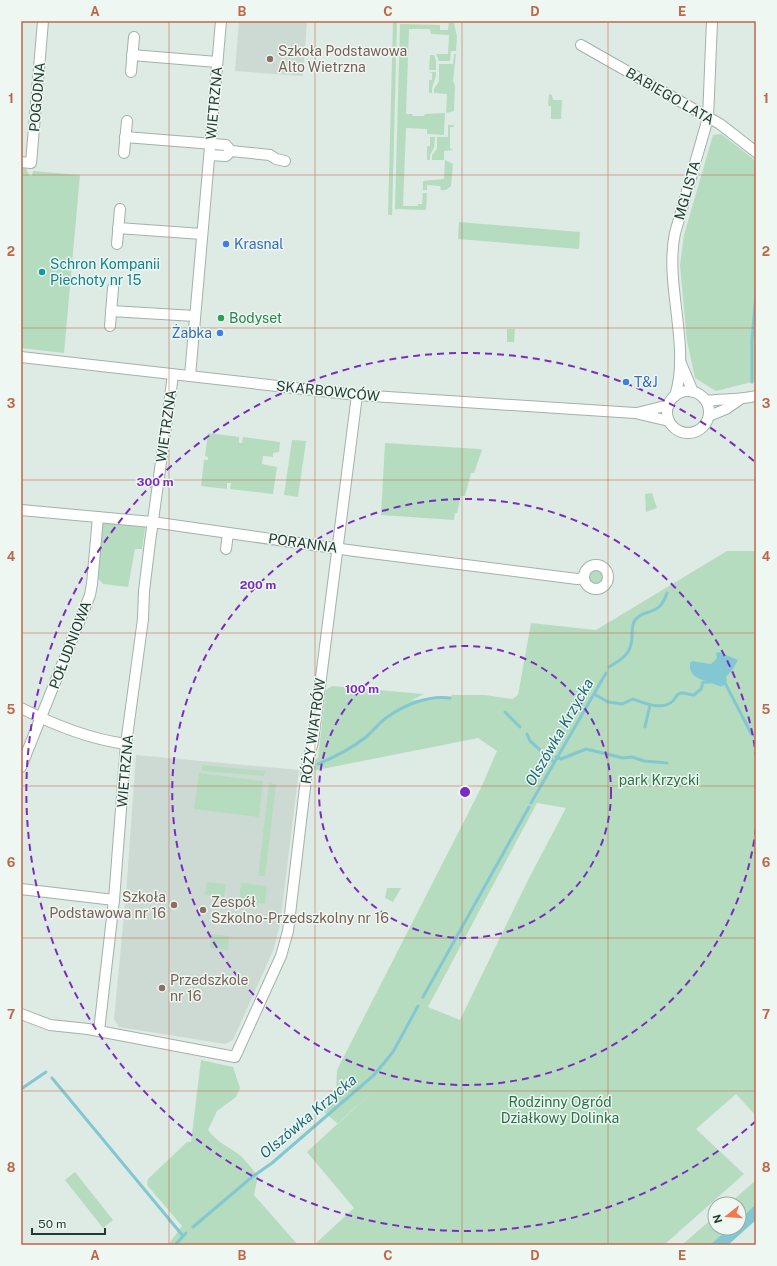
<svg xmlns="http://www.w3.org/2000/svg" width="777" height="1266" font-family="'Public Sans',sans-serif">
<rect width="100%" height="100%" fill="#deeae4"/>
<g fill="#ccdad3">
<path d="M239,21h68l-4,55 -68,-5z"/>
<path d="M136,755l163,15 -19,155 -7,26 -40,89 -8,4 -106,-17 -5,-8 12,-124z"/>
</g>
<g fill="#b6dcbf" fill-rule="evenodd">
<path d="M393,21h4l-5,194h-4z"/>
<path d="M449,21l5,2 3,14 -1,14h-5l-1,10h-11l-3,-7h12l1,-19 -18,-1 -1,-5h-21l-3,85h6l1,2h11l1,-2 20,-1 -1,22 -17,-1v-5l-21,-1 -3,78h15v-2h4l1,-11h4l-1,17 -31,-1 5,-185 40,1v5h8z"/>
<path d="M454,54h2l-3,27 2,5 -1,25 -8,2 1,-19 -13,-1v-4l5,-8v-17h14z"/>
<path d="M430,55h4l2,6v9h-7z"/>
<path d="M429,72h7c0,10 -5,13 -4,21h-3v-13h3v-7z"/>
<path d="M549,94l3,1 1,5h9l-1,19h-10v-13h-3z"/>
<path d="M448,125h6v2h-4v21l3,2 -9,1v9h-12v-5l5,-6v-12h11z"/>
<path d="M721,134l35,27v220l-40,10 -21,-13 -8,-37 -7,-76 4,-30 29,-100z"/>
<path d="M430,137h5l-1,11 -4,7v5h-3v-14h3z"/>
<path d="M445,160l8,4 -2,22 -5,4h-5l-1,-4 -13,-1v5h-4v-9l21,-2z"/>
<path d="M21,168h5l3,7 3,1 1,-5 47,4 -16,178 -43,-5z"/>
<path d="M459,222l121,10 -1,17 -121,-10z"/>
<path d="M507,329h8l-1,13h-7z"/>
<path d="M208,433l31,4v6h3l1,-6 37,5 -1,10 -6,1v4l-10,-1 -1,8 15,3 -4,27 -43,-5 1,-6h-4v6l-26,-3 3,-26h4v-3l-3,-1z"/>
<path d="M292,440l14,1 -8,56 -14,-2z"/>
<path d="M385,443l94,6 3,1 -8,23h-3l-6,23h-4l-4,17h-2l-1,7 -73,-5z"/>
<path d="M652,493l5,15 -11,4 -1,-18z"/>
<path d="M105,522l39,3 1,3 -3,21h-7l-7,38 -25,-3 -6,-7 4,-52z"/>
<path d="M727,551h29v565l-20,-22 -40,35 48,45 -80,71h-350l40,-37 -47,-56 66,-61 -35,33 -16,-14 14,-20 1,-20 143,-280 17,-39 -19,-13 -166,33 2,-12 4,-1 8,-68 6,-4 92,8 -12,6 37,-1 3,-4h33l27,4 6,-4 13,-72 65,7zM537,803l29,5 -38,72 -68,140 -32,-13z"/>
<circle cx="596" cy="577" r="8"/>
<path d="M202,765l63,6 -1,5 -62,-5z"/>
<path d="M199,773l64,8 -4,36 -65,-8z"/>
<path d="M269,783l7,1 -11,92h-7z"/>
<path d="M207,882l19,2 -2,13 -19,-2z"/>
<path d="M241,883l26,3 -2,18 -26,-3z"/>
<path d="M387,888h14l-8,14 -8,-4z"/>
<path d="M211,934l18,2 -1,14 -18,-2z"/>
<path d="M201,1060l32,7 7,21 -4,9 -19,14 -9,19c11,14 20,16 33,26 6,6 12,14 17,20l-4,19 44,50h-130l14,-19 -35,-41 1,-6 39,-37h4z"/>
<path d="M75,1172l38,48 -10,8 -38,-48z"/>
<path d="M756,1180v24l-17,15v-15h-10z"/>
<path d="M715,1216v12h14l-19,17h-28z"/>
</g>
<g fill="#83c7d2">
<path d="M719,652l19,8 -5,9 -7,8 1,4 -6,4c-11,-5 -33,-3 -31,-22l2,-2 19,3 6,-6 -1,-5z"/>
<path d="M756,1204v16l-28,25h-18l19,-17h10v-8z"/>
</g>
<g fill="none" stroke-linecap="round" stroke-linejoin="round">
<g stroke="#83c7d2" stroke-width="3">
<path d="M752,382v-42l4,-47"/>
<path d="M609,667c14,-8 23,-14 23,-31 0,-5 0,-12 3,-16 10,-13 24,-2 32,-27"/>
<path d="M594,694l14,8 14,2 11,-5c11,4 29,12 40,2 3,-3 3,-8 9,-8 4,0 8,2 12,2l7,-6 2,-7h10l8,3 4,-2 26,50 5,4"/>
<path d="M505,712l15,15"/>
<path d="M645,727l5,-22"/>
<path d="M527,734l3,7 24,21"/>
<path d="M556,757l5,2 25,-10 37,9 9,-1 12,4 23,2"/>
<path d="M318,764c17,-7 34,-16 48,-27 7,-6 13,-14 20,-19 18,-13 42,-23 64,-20"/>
<path d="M531,803l75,-130"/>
<path d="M423,997l106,-190"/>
<path d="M52,1078l131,158"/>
<path d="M21,1089l25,-17"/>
<path d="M193,1227l59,-50 20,-14 102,-88 19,-23 25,-46"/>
<path d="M175,1245l11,-12"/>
</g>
<defs>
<g id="street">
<path d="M581,45l139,79 36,28"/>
<path d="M132,55l85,7"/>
<path d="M131,72l3,-35"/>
<path d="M125,137l101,8 5,6"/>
<path d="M124,153l3,-32"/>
<path d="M210,155l16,1 5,-5 39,4 6,4 9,2"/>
<path d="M21,162l10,1 12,-142"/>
<path d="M118,228l84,6"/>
<path d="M117,244l3,-35"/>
<path d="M111,311l84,5"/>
<path d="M110,326l3,-38"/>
<path d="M21,357l336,38 278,18 34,8"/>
<path d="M680,361l13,31"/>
<path d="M190,376l31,-355"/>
<circle cx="688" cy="412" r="21"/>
<path d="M675,396c16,-50 -11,-112 0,-163l33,-115 4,-97"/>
<path d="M706,401c17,-2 33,-1 50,-5"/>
<path d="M637,413l32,-8"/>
<path d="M709,416l17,-7 13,-9"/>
<path d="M21,510l131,12 203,29 222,28 7,-1"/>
<path d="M226,549l2,-16"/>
<circle cx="596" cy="577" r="12"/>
<path d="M21,708c33,17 68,31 105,36"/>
<path d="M21,767l69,-172 2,-11 6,-67"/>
<path d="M21,889l93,11"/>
<path d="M21,1014l29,11 38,4 147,28 46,-101 7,-25 20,-169 5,-21 44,-346"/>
<path d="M99,1031l15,-131 12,-156 17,-125 1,-28 6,-49 23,-167"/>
</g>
</defs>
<use href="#street" stroke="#a1b2ab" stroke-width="12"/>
<use href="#street" stroke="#fff" stroke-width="10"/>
</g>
<path fill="none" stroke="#c06748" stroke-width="1" stroke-opacity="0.55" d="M169,21v1224M315,21v1224M462,21v1224M608,21v1224M21,175h735M21,328h735M21,480h735M21,633h735M21,786h735M21,938h735M21,1091h735"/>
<g fill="none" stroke="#7b2cbf" stroke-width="2" stroke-dasharray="7 5">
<circle cx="465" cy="792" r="146"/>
<path d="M756 828A293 293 0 1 1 756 756"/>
<path d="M756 1121A439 439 0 1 1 756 463"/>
</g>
<g fill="#8d6e63" stroke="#eef7f2" stroke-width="1.5">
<circle cx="270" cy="59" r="4"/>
<circle cx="174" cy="905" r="4"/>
<circle cx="203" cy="910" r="4"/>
<circle cx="162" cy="988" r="4"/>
</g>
<g fill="#3f7fe0" stroke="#eef7f2" stroke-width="1.5">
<circle cx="226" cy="244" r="4"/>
<circle cx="220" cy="333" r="4"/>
<circle cx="626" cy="382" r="4"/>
</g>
<circle fill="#0f9aa8" stroke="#eef7f2" stroke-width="1.5" cx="42" cy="272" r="4"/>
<circle fill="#2e9e5b" stroke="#eef7f2" stroke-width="1.5" cx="221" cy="318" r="4"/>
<g text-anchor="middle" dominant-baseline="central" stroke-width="3" stroke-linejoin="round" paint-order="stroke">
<g font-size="14" fill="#785e54" stroke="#eef7f2" text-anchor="start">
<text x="278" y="51">Szkoła Podstawowa<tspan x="278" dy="16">Alto Wietrzna</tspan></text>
<text x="166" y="897" text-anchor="end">Szkoła<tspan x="166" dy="16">Podstawowa nr 16</tspan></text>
<text x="211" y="902">Zespół<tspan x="211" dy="16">Szkolno-Przedszkolny nr 16</tspan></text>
<text x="170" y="980">Przedszkole<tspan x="170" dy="16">nr 16</tspan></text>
</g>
<g font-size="14" fill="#1f3a32" stroke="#eef7f2">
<text transform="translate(670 96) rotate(30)">BABIEGO LATA</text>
<text transform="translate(37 97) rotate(-85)">POGODNA</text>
<text transform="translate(214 103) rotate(-85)">WIETRZNA</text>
<text transform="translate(687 190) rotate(-74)">MGLISTA</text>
<text transform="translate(328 391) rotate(6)">SKARBOWCÓW</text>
<text transform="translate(166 426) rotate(-82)">WIETRZNA</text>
<text transform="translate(303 543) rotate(8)">PORANNA</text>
<text transform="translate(70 645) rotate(-69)">POŁUDNIOWA</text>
<text transform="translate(313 731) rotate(-82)">RÓŻY WIATRÓW</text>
<text transform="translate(125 771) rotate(-85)">WIETRZNA</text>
</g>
<g font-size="14" fill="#366cbe" stroke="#eef7f2" text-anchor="start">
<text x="234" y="244">Krasnal</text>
<text x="212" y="333" text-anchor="end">Żabka</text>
<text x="634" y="382">T&amp;J</text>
</g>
<g font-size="14" fill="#0d838f" stroke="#eef7f2" text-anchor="start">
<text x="50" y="264">Schron Kompanii<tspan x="50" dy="16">Piechoty nr 15</tspan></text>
</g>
<g font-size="14" fill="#27864d" stroke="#eef7f2" text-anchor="start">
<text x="229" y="318">Bodyset</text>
</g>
<g font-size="14" fill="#287243" stroke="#eef7f2">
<text x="659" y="780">park Krzycki</text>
<text x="560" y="1102">Rodzinny Ogród<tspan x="560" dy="16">Działkowy Dolinka</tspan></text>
</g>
<g font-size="15" font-style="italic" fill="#186977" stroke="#eef7f2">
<text transform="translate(559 732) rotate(-60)">Olszówka Krzycka</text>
<text transform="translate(308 1116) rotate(-40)">Olszówka Krzycka</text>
</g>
</g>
<circle cx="465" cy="792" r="6" fill="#7b2cbf" stroke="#eef7f2" stroke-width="2"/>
<g font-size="12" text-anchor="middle" font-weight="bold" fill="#7b2cbf" stroke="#eef7f2" stroke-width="3" stroke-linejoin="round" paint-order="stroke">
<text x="155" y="486">300 m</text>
<text x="258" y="589">200 m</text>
<text x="362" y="693">100 m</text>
</g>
<rect width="777" height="1266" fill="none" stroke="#eef7f2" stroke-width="44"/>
<g transform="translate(727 1216) rotate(253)"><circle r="19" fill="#eef7f2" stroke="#9baba5"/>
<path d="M0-3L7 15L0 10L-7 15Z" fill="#f67650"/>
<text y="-6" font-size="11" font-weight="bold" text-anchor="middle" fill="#1f3a32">N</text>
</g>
<path d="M32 1228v6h73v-6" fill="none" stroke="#1f3a32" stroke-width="2"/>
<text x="38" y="1228" font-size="12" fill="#1f3a32" stroke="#eef7f2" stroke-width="3" paint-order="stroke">50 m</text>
<rect x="22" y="22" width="733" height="1222" fill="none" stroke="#c06748" stroke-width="1.5"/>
<g font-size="13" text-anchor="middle" font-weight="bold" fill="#c06748">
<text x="95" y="16">A</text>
<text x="242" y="16">B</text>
<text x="388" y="16">C</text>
<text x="535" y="16">D</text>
<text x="682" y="16">E</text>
<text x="11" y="103">1</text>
<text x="766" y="103">1</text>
<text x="11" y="256">2</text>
<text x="766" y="256">2</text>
<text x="11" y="408">3</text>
<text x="766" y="408">3</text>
<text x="11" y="561">4</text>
<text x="766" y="561">4</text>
<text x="11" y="714">5</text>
<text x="766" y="714">5</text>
<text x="11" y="867">6</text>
<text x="766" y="867">6</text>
<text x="11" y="1019">7</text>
<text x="766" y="1019">7</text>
<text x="11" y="1172">8</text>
<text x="766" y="1172">8</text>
<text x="95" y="1260">A</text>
<text x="242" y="1260">B</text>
<text x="388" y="1260">C</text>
<text x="535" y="1260">D</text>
<text x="682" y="1260">E</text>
</g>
</svg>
